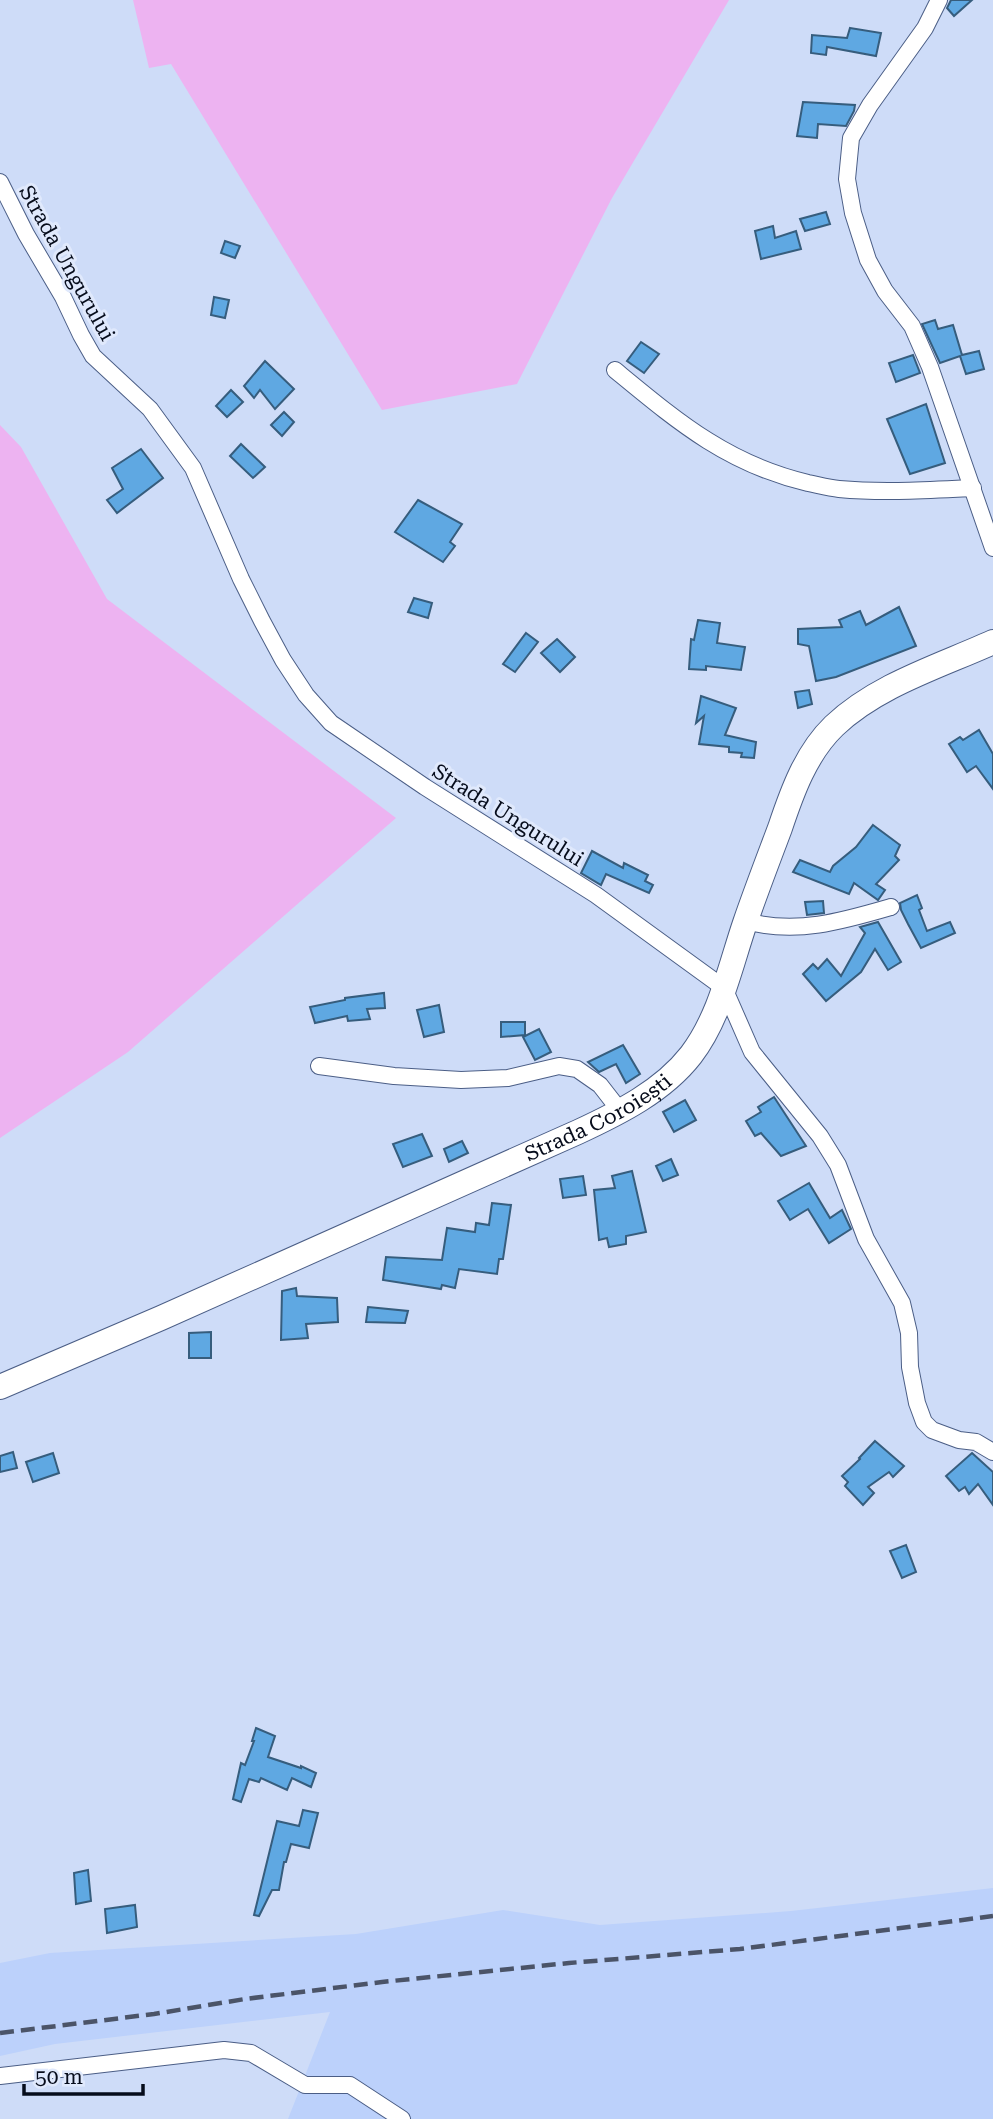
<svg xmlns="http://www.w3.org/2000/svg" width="993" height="2119" font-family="'Roboto Serif',serif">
<rect width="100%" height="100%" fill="#cedcf8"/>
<path fill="#bcd1fb" d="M993,1888v231h-705l42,-107 -275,32 -55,12v-93l50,-10 306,-19 147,-24 97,15 191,-14z"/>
<g fill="#edb3f1">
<path d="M133,0h596l-117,198 -95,186 -135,26 -211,-346 -22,4z"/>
<path d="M0,425l21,22 86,152 289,219 -268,234 -128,86z"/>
</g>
<g fill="#5fa8e2" stroke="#365d7d" stroke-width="2">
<path d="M951,0h21l-18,16 -7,-8z"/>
<path d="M850,28l31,5 -5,23 -49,-9 -1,8 -15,-2 1,-18 35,3z"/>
<path d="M803,102l52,3 -1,6 -8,15 -28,-2 -1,14 -20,-2z"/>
<path d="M826,212l4,12 -25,7 -5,-12z"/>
<path d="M773,226l2,12 21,-7 5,18 -40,10 -6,-28z"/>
<path d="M225,241l15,5 -5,12 -14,-5z"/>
<path d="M214,297l15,3 -4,18 -14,-3z"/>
<path d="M935,320l3,9 15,-4 9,30 17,-4 5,18 -18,5 -6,-18 -20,7 -18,-39z"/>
<path d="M641,342l18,12 -15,19 -17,-12z"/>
<path d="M913,355l7,18 -24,9 -7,-19z"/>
<path d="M265,361l29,28 -19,20 -15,-19 -6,8 -10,-12z"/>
<path d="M231,390l12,12 -16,15 -11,-11z"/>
<path d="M926,404l19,59 -35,11 -23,-55z"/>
<path d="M284,412l10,10 -12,14 -11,-11z"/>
<path d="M241,444l24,23 -12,11 -23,-22z"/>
<path d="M141,449l22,29 -46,35 -10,-13 16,-11 -11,-21z"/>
<path d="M418,500l44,24 -12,18 5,4 -12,16 -48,-30z"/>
<path d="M414,598l18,5 -4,15 -20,-6z"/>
<path d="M899,607l17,39 -80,31 -20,4 -7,-35 -11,-2v-15l44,-2 -3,-7 21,-9 6,14z"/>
<path d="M698,620l22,3 -3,20 28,4 -4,23 -35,-4v4l-17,-1 2,-30 3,1z"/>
<path d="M526,633l12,9 -23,30 -12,-8z"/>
<path d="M557,639l18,18 -15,15 -19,-19z"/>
<path d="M809,690l3,14 -14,4 -3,-16z"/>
<path d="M701,696l35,12 -11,27 31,7 -2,16 -13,-1 1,-4 -13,-1v-5l-30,-3 5,-28 -8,7z"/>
<path d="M979,730l14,24v35l-17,-23 -9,6 -18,-28 11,-7 3,3z"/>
<path d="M873,825l27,20 -5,11 4,4 -23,24 9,6 -7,10 -24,-17 -5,11 -56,-22 7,-12 30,12 3,-6 23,-19z"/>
<path d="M592,851l31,17 1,-5 24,12 -3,6 8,4 -4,8 -43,-19 -5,11 -20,-12z"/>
<path d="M917,895l5,13 -3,2 8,21 23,-9 5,11 -34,15 -13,-24 -7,-14 -1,-7z"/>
<path d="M823,901l1,12 -17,2 -2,-13z"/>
<path d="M878,922l23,40 -13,8 -13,-21 -14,23 -35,29 -23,-27 10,-10 5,5 9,-10 14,17 24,-43 -5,-6z"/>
<path d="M384,993l1,15 -18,1 3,10 -22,2 -1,-5 -32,7 -5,-16 35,-7v-2z"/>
<path d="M439,1005l5,27 -20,5 -7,-27z"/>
<path d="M501,1022h24v13l-24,2z"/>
<path d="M539,1029l12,23 -16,8 -12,-23z"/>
<path d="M623,1045l17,29 -14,9 -10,-19 -17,8 -11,-10z"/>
<path d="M774,1097l32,49 -25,10 -20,-23 -6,3 -9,-15 15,-9 -3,-5z"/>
<path d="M685,1100l11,20 -22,12 -11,-20z"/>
<path d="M422,1134l10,22 -29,11 -10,-23z"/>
<path d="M462,1141l6,12 -19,9 -5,-13z"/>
<path d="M671,1159l7,16 -15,6 -7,-15z"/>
<path d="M632,1171l14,61 -20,4v8l-17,3 -2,-9 -8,2 -5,-50 21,-2 -3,-12z"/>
<path d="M583,1176l3,19 -23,3 -3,-19z"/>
<path d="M809,1183l21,35 12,-8 9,19 -22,14 -21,-34 -18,11 -12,-19z"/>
<path d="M492,1203l19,2 -8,54h-4l-2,15 -38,-5 -4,19 -13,-3 -1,4 -58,-9 3,-23 56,3 5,-32 28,4 1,-9 13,2z"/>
<path d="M296,1288l1,8 40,2 1,24 -32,2 2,14 -27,2 1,-49z"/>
<path d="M368,1307l40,4 -3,12 -39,-1z"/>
<path d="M211,1332v26h-22v-25z"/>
<path d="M875,1441l29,25 -11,11 -4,-5 -21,15 6,6 -11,12 -18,-19 3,-4 -6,-6 18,-17 -1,-1z"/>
<path d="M13,1452l4,16 -17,4v-16z"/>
<path d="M53,1453l6,20 -26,9 -7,-20z"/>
<path d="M972,1453l21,19v33l-15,-21 -9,10 -4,-7 -6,4 -13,-15z"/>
<path d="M906,1545l10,27 -14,6 -12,-27z"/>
<path d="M256,1728l19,8 -7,21 33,11v-2l15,7 -5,14 -19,-9 -5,12 -26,-12 -2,4 -10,-3 -8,23 -8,-3 8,-36 4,2 9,-24h-2z"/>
<path d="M303,1810l15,3 -9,35 -18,-4 -5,18h-2l-5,28h-7l-13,26 -5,-1 23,-94 22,5z"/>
<path d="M88,1870l3,31 -15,3 -2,-31z"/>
<path d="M135,1905l2,22 -30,6 -2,-24z"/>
</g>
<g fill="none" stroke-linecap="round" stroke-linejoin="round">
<defs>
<g id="minor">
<path d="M939,0l-14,28 -55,77 -19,33 -4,41 6,34 15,47 17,31 27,35 18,41 63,181"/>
<path d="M0,182l26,52 37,63 18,38 12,21 57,53 43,59 48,111 21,42 21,39 23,35 25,28 94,64 171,108 128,93 28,64 68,84 18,29 28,74 36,64 7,30 1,34 7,36 7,19 8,8 27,10 17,2 17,10"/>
<path d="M615,370c62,51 112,94 193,113 10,2 21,5 31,6 45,4 90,1 134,-1"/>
<path d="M746,921c50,14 97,0 145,-14"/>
<path d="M319,1066l75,10 67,4 47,-2 51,-12 18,3 23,16 21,27"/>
<path d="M0,2076l224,-26 27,3 54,32h45l52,34"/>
</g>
<g id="primary">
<path id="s1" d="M0,1387l161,-69 417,-186c41,-19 85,-41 113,-77 29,-38 39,-88 54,-132 11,-32 23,-63 35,-95 12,-36 26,-75 54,-102 43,-41 106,-60 159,-84"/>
</g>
</defs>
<use href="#minor" stroke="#4b5e86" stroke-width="18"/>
<use href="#primary" stroke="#4b5e86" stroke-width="26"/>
<use href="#minor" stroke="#fff" stroke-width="16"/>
<use href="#primary" stroke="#fff" stroke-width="24"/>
<path stroke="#4b5468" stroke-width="4.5" stroke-dasharray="14 7" stroke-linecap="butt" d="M0,2033l154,-19 91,-15 137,-17 187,-19 171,-14 253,-33"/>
</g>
<g text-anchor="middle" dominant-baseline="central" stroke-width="6" stroke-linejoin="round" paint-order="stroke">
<g font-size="21" fill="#060c1b" stroke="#e0e9fc">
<text transform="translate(67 263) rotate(61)">Strada Ungurului</text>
<text transform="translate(508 815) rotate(32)">Strada Ungurului</text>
<text stroke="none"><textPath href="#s1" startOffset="656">Strada Coroiești</textPath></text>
</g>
</g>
<path d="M24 2084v10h119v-10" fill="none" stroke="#060c1b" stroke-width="3.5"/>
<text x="35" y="2084" font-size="21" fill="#060c1b" stroke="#e0e9fc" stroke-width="5" paint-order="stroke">50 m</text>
</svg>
